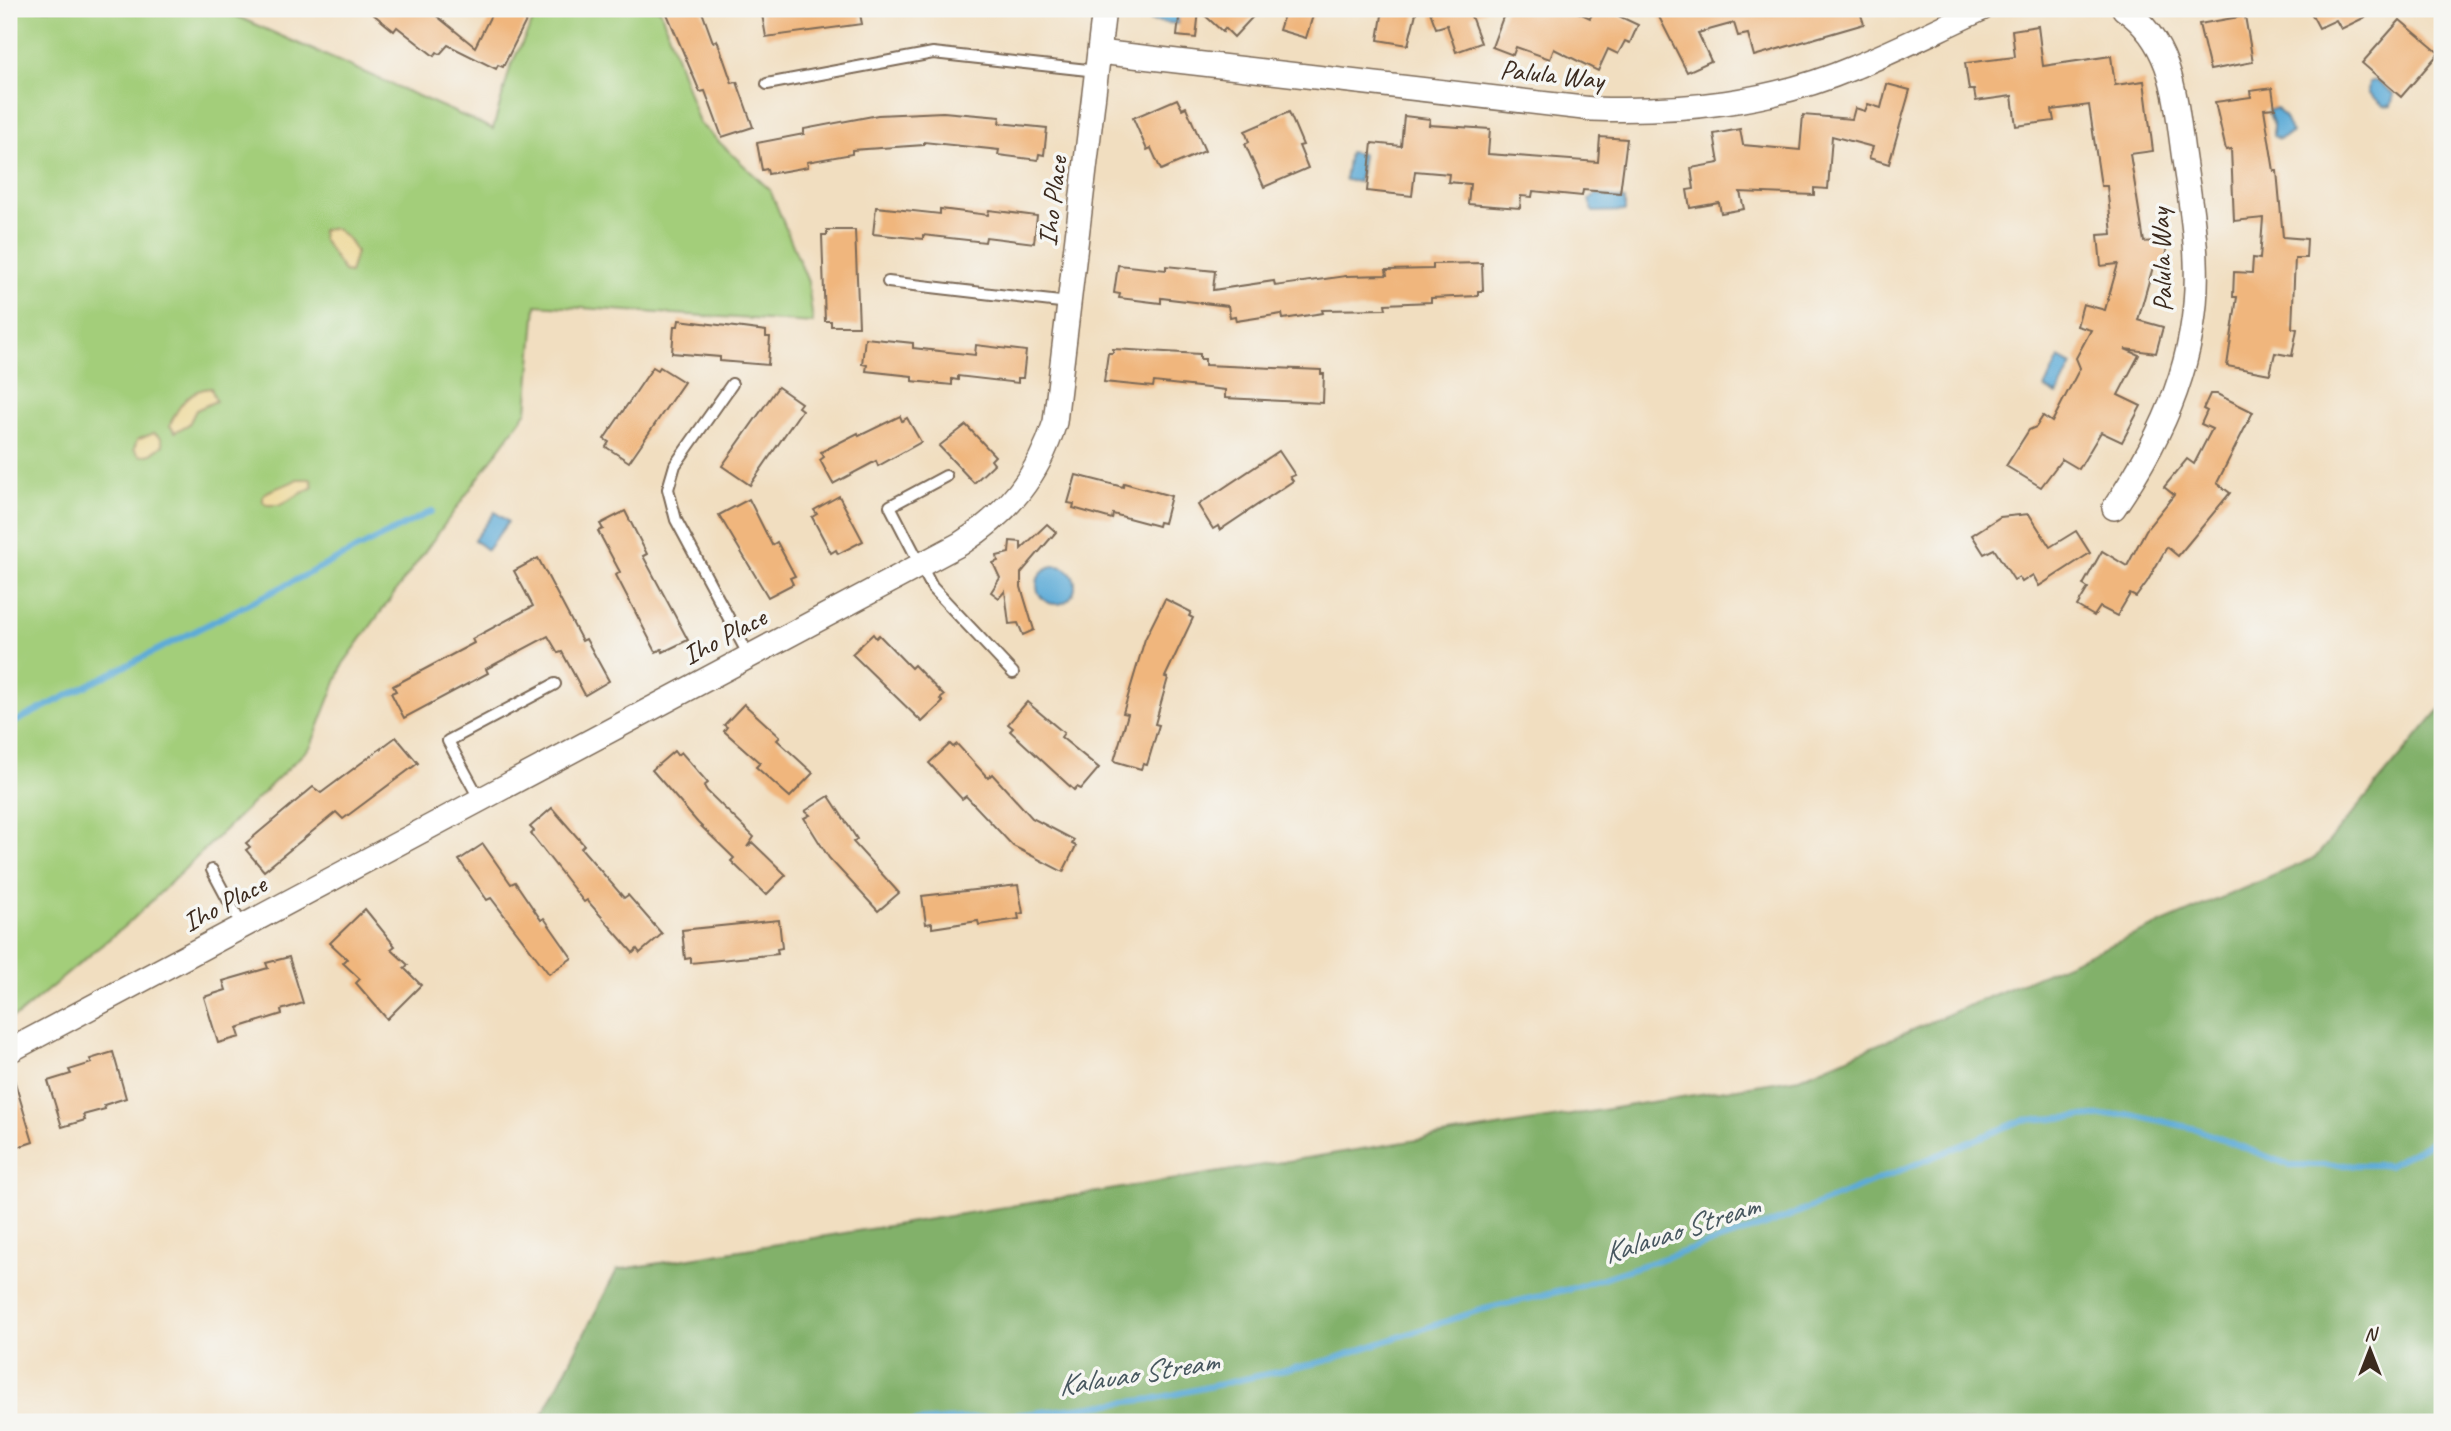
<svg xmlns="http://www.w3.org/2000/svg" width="2451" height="1431" font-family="Caveat,sans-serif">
<rect width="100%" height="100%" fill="#f6f6f2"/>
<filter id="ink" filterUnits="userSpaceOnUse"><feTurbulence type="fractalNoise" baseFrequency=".0143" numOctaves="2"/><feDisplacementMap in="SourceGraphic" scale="14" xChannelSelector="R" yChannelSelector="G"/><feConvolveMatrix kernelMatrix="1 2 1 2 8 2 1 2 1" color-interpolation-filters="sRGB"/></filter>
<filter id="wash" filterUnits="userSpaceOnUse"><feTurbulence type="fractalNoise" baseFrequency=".00686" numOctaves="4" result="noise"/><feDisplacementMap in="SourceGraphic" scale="28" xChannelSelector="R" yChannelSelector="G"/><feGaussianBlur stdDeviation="1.57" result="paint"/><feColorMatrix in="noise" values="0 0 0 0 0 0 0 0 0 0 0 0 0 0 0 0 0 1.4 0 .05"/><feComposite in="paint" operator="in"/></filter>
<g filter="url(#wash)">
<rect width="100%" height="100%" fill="#f1dec0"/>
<path fill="#a3ce7a" stroke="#6f7c4c" stroke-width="2" d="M9,9h211l273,120 18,-64 28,-56h121l39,114 71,67 38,92 5,41 -277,-18 -9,106 -184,253 -32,82 -178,173 -115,96 -9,3z"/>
<path fill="#82b16a" stroke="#5e6e44" stroke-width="2" d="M2442,707v715h-1903l78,-152 1182,-192 516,-220z"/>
<g fill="#eeda9e" stroke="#94825e" stroke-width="2">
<path d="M335,228l15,13 6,11 -6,21 -6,-1 -22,-34v-8z"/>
<path d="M211,388l5,13 -20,9 -7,14 -14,8 -5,-6 1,-4c9,-18 19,-33 40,-34z"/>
<path d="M154,433l7,5 2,7 -12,9 -11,2 -6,-7 3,-9z"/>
<path d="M297,479h14l2,8 -33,18h-13l-4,-3v-7c9,-8 23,-8 34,-16z"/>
</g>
<g fill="#5dabd7" stroke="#4c6a7a" stroke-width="2">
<path d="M1151,9l28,2 -1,13 -28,-3z"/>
<path d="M2377,80l17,15 -3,10 -7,1 -16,-14 1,-10z"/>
<path d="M2276,108l8,8 8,17 -13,6 -6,-3v-13l-5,-12z"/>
<path d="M1349,152l14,2 -4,28 -14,-2z"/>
<path d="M1596,194l29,6v11l-32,1 -4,-12z"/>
<path d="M2059,358l13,7 -15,30 -13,-7z"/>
<path d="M495,512l13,10 -21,28 -13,-10z"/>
<circle cx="1056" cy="585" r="19"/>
</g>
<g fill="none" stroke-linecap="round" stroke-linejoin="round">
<g stroke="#5dabd7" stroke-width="6">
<path d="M9,725l423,-214"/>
<path d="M915,1422l91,-6 147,-17 173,-38 154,-51 89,-21 206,-67 248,-102 108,-6 65,15 93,36h100l53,-29"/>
</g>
</g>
<g id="blocks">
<g fill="#f0b67d">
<path d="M367,9h61l47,38 19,-38h38l-29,58 -5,-2 -2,4 -48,-24 -8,9 -3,-2 -3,4 -37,-29 -3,4z"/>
<path d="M665,9h36l12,33 4,-2 15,43 5,-1 16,45 -31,10 -17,-46 -5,1z"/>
<path d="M761,9h98l3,15 -96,13z"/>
<path d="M1180,9h80l-26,28 -9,-9 -2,4 -24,-22 -3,28 -19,-2z"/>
<path d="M1286,9h29l-9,29 -27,-8z"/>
<path d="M1383,9h34l-9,36 -30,-5z"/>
<path d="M1429,9h56v2l-14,5 10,27 -25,9 -9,-27 -11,3z"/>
<path d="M1506,9h65l19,9 5,-9h9l34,16 -8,18 -5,-2 -7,13 -10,-5 -10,22 -44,-22 -4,10 -34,-12 -3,8 -21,-8z"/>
<path d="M1655,9h204l5,15 -110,32 -6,-22 -10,2 -4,-13 -36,10 13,28 -24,11z"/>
<path d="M2309,9h73l-41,20 -5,-9 -17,8z"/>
<path d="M2245,16l8,46 -43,8 -11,-46z"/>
<path d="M2400,20l39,33 -38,44 -39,-34z"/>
<path d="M2038,26l5,40 68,-10 4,29 29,-4 9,70 -23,3 14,88 21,-2 3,25 -15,2 -15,53 25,7 -7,26 -31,-4 14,6 -21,40 23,11 -19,36 -21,-10 -22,37 -17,-10 -21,28 -35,-21 23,-36 7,-3 7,-11 9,6 28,-54 -4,-10 15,-28 -14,-4 6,-22 22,6 13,-46 -17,2 -3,-31 14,-1 -5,-48h-6l-12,-81 -37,5 2,11 -38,5 -4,-30 -36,5 -2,-11h-5l-4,-27 50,-6 -3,-27z"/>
<path d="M1887,84l23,6 -21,74 -20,-6 4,-11 -41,-11 -4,53 -14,-1v7l-74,-3 4,17 -23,4 -2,-10 -29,5 -3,-18 7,-1 -3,-21 28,-5 -5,-29 26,-5 3,16 57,5 3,-35 49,4 3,-11 10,3 3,-7 13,4z"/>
<path d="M2272,88l3,20 -11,1 10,62h3l6,66 24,2 -1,19h-11l-3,70 5,1 -5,27 -17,-3 -5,21 -43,-8 10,-69h-4l1,-25 18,1 1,-15 7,1 3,-41 -29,3 -3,-72 -5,1 -11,-48 36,-5 -1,-6z"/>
<path d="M1177,99l5,10 4,-2 19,44 -44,19 -10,-22 -4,2 -14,-32z"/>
<path d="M943,112l57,5 -1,6 48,5 -3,27 -5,-1 -1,6 -40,-5 1,-5 -75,-8v3l-72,5v4l-45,8 1,5 -40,7 -1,-5 -5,1 -5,-27 47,-9v-5l74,-14z"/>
<path d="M1289,112l14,33 -4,1 9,22 -44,19 -19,-43 4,-2 -4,-11z"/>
<path d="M1404,116l26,3 -1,6 61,4 -2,25 110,8 2,-25 27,2 -7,54 -37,-3 -1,6 -49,-5 -1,6 -11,-1 -1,12 -52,-4 2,-20 -22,-2 1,-8 -34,-3 -3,25 -45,-5 5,-48 29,3z"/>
<path d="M876,207l64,7v-5l48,6 1,-5 48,6 -3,27 -48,-6 -1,5 -62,-7v4l-50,-5z"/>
<path d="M827,230h28l4,96h-28v-5h-6l-3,-86h5z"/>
<path d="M1482,263l1,28h-5v5l-47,2v4l-46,2 1,5 -64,1 1,3 -40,6 -1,-5 -46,7 -1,-5 -5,1 -2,-11 -67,-8v5l-42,-5 1,-4 -6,-1 4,-28 48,5v-4l49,5 -2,19 61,-9 1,5 71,-10 41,-1 -1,-5 47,-1v-5z"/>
<path d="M679,320l87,11v6h4l-2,28 -48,-4v-4l-48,-4 2,-27h4z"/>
<path d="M865,338l48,5v5l62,7 1,-10 50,6 -3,27h-5v5l-60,-7v4l-6,-1v6l-40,-4v-5l-46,-5 1,-6 -5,-1z"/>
<path d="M1113,349l87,5v5h5v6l116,5v4h3l-1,29 -98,-5v-8l-71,-8 -1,5 -49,-5 4,-29h5z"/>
<path d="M653,367l5,3 2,-3 24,15 -55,80 -23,-15 3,-5 -5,-3z"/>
<path d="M778,387l23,16 -3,4 4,3 -52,75 -28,-19z"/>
<path d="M2210,394h7l36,18 -36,71 13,10 -52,63 -11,-9 -20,35 -11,15 -6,-3 -13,22 -17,-9 -6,9 -17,-10 11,-18 -5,-3 19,-34 25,15 19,-36 28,-35 -10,-8 23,-28 7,5 18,-35 -11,-5 6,-13 -4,-2z"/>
<path d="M900,416l2,5 5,-3 14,24 -43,24 -2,-5 -43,23 -13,-24 4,-3 -3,-5 37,-19 1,3z"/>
<path d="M966,425l29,31 -4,4 3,4 -20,19 -35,-37z"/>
<path d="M1279,451l16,24 -5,2 3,4 -73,49 -2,-4 -5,3 -15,-24z"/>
<path d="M1076,475l47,12 1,-4 47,13 -7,27 -5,-1 -1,4 -45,-12 -1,5 -39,-11 1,-4 -6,-1z"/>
<path d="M839,496l24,45 -25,13 -2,-4 -5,3 -19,-36 5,-3 -3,-4z"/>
<path d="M749,499l23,46 5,-3 18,34 -5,2 3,6 -25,13 -49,-82z"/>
<path d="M625,511l22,43 -4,2 45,84 -25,12 -1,-3 -6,3 -40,-77 4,-3 -22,-41 5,-2 -3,-5z"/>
<path d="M2029,514l21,33 26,-16 14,22 -51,33 -6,-11 -11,7 -3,-5 -5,3 -20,-31 -10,5 -12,-19 28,-18z"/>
<path d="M1047,524l9,8 -35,41v14l13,43 -11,5 -5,-12 -9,1 -4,-33 -6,7 -8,-6 9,-14 -7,-15 5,-2 -1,-5 12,-3 1,-12 11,1v7z"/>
<path d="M538,558l44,83 4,-2 23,42 -24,14 -23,-43 -4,1 -10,-17 -62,33 2,4 -84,45 -13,-25 5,-2 -3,-5 81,-43 -2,-4 61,-33 -19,-35z"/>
<path d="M1165,599l26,13 -2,4 4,2 -28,59 3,1 -13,46 4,1 -12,40 -4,-1 -2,5 -27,-8 14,-47 -5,-1 22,-74z"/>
<path d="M873,634l3,4 3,-3 32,33 3,-3 30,31 -4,3 3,3 -21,20 -70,-68z"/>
<path d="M1027,702l37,31 -3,4 38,31 -18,21 -4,-2 -3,3 -64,-59 3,-3 -5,-4z"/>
<path d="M744,704l36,33 -3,3 36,33 -23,24 -34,-30 4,-4 -36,-32 3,-4 -3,-2z"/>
<path d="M396,737l22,26 -75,56 -7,-7 -72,59 -18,-21 4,-3 -4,-4 67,-56 8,6z"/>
<path d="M950,744l3,3 4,-3 31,34 4,-4 40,44 42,22 -2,4 4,2 -13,26 -50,-26 -47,-50 -4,3 -33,-36z"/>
<path d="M674,751l3,4 4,-3 27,31 -4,3 3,5 47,46 -7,10 6,-4 33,32 -20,20 -35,-34 3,-3 -36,-35 -46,-53z"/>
<path d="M829,796l28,43 -4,3 46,51 -21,18 -49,-53 -25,-40 6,-3 -5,-4z"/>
<path d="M552,808l32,37 -3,3 43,50 4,-3 34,39 -22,19 -3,-4 -4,4 -46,-53 -3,2 -53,-68 3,-3 -4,-4z"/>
<path d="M483,844l28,40 4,-2 26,38 3,-2 28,40 -23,16 -58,-76 -4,2 -28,-40z"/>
<path d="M1018,885l5,28 -5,1 1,5 -40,6 -1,-4 -46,7v-5l-6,1 -4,-28z"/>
<path d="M365,909l30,37 -4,3 17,16 -4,3 17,17 -34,34 -31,-36 4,-4 -17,-16 4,-4 -17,-16z"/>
<path d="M779,920l3,28 -5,1 1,5 -87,9v-5l-6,1 -3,-29z"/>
<path d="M289,957l14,46 -22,7 1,4 -45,14 3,9 -22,6 -14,-46 22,-7 -3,-9 45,-13 -2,-5z"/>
<path d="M113,1052l13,46 -22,7 1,4 -22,6 2,5 -23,7 -14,-46 23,-7 -2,-4 23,-7 -2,-4z"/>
<path d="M13,1076l20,66 -24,8v-73z"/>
</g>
</g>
</g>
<g filter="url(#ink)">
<use href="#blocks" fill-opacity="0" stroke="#7b6957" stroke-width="2"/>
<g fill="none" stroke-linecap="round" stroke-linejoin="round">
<defs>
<g id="lane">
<path d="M767,84l166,-31 164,18"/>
<path d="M888,282l181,21"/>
<path d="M732,384l-57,81 -7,24 8,31 73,136"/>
<path d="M946,476l-56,30 42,81 81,86"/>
<path d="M480,800l-32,-59 107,-57"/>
<path d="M212,870l30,56"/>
</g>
<g id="street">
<path d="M1099,52l493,57c90,3 179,-6 263,-42 43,-17 85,-39 127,-58"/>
<path d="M2114,508c51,-75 86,-154 82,-247 -1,-39 -9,-77 -14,-116 -7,-52 -11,-103 -58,-136"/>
<path d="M9,1051l951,-507c48,-31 78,-67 95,-122l49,-413"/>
</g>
</defs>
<use href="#lane" stroke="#7b6957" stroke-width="14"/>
<use href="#street" stroke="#7b6957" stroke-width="26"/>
<use href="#lane" stroke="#fff" stroke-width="10"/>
<use href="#street" stroke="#fff" stroke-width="23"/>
</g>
</g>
<g text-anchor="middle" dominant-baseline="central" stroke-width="7" stroke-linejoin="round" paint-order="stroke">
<g font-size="28" fill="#3b2a1e" stroke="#f6f6f2">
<text transform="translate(1552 74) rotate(6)">Palula Way</text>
<text transform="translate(1052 201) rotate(-83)">Iho Place</text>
<text transform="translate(2161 260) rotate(-92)">Palula Way</text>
<text transform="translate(724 636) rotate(-28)">Iho Place</text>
<text transform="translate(224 903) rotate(-28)">Iho Place</text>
</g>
<g font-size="30" font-style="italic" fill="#47575f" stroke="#f6f6f2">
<text transform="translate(1681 1229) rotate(-18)">Kalauao Stream</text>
<text transform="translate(1138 1373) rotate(-9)">Kalauao Stream</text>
</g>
</g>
<rect width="2451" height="1431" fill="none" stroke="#f6f6f2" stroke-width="35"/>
<g transform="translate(2370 1350)" stroke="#f6f6f2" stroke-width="5" paint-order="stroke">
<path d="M0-5L12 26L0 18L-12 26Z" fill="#3b2a1e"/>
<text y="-10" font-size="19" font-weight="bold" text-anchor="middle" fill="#3b2a1e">N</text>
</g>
</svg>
